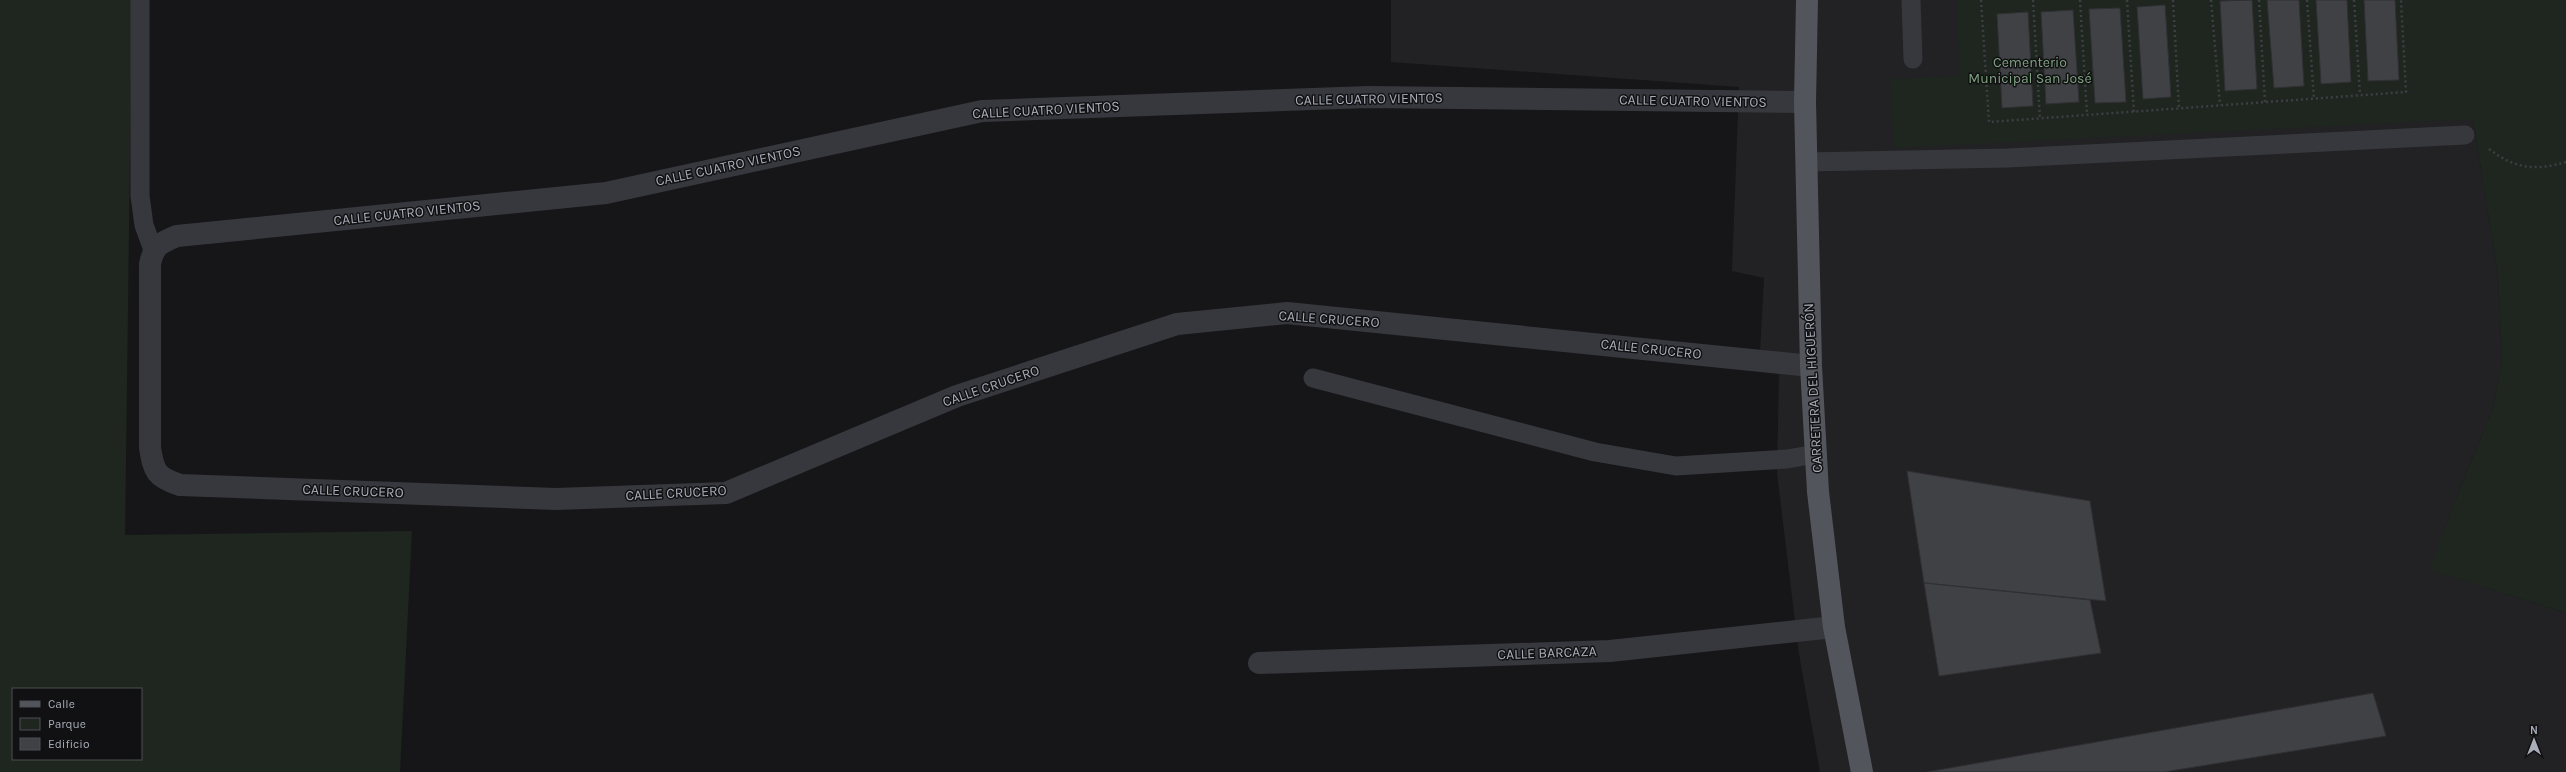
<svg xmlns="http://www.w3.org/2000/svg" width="2566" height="772" font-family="Karla,sans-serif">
<rect width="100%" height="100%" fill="#161618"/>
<path fill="#222225" d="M1391,0h1175l-93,119 25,157 4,83 -9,49 -36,88 -27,74 136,43v159h-746l-21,-118 -22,-181 2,-99 -20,-4 5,-92 -32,-7 7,-184 -348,-25z"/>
<g fill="#1e261f" fill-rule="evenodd">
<path d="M0,0h132l-7,535 287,-4 -12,241h-400zM13,689h128v70h-128z"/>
<path d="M1957,0h609v613l-137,-43 28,-74 36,-88 9,-49 -4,-83 -25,-157 -579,29 -4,-69 69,-3z"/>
</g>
<g fill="#404145" stroke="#303034">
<path d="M2252,0l5,89 -32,2 -5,-90z"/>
<path d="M2267,0h32l5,86 -30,2z"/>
<path d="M2316,0h31l4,82 -30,2z"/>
<path d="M2364,0h31l4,80 -31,1z"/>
<path d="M2165,5l6,92 -28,2 -6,-92z"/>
<path d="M2120,8l6,94 -31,1 -6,-94z"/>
<path d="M2073,10l6,92 -33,2 -5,-92z"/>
<path d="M2028,12l5,94 -31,2 -5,-94z"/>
<path d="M1907,471l183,30 16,100 -182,-18z"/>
<path d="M1924,583l166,17 11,53 -162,23z"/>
<path d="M2373,693l13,43 -222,36h-237z"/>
</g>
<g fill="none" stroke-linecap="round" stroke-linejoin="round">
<g stroke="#3d3f44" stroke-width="2.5" stroke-dasharray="2 3" stroke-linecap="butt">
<path d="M1981,0l8,122 417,-30 -5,-92"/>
<path d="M2033,0l7,119"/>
<path d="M2080,0l7,115"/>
<path d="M2127,0l7,112"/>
<path d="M2173,0l6,108"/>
<path d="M2211,0l9,105"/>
<path d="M2259,0l6,102"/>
<path d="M2307,0l7,99"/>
<path d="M2354,0l6,95"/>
<path d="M2489,149c26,20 47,22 77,13"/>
</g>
<g stroke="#37383d" stroke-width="19">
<path d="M140,0v196l4,29 9,25"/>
<path d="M1911,0l2,59"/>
<path d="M1806,162l201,-4 458,-23"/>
<path d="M1313,378l282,74 81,14 111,-7 29,-5"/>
</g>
<g stroke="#37383d" stroke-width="22">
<path d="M1805,102l-437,-5 -386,14 -376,82 -429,43c-17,7 -23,9 -27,28v184c4,24 6,29 30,37l376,14 170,-6 231,-97 220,-72 110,-11 524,53"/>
<path d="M1259,663l351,-12 224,-24"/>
</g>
<path stroke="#53555c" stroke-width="22" d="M1807,0l-2,102 6,264 7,126 16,135 28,145"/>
</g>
<g text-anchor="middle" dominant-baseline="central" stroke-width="3" stroke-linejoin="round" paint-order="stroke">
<g font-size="14" fill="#7fa381" stroke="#111113">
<text x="2030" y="62">Cementerio<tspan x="2030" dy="16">Municipal San José</tspan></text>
</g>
<g font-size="14" fill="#a8adb8" stroke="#111113">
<text transform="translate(1369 99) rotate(-1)">CALLE CUATRO VIENTOS</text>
<text transform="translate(1693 101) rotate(1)">CALLE CUATRO VIENTOS</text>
<text transform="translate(1046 110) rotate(-3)">CALLE CUATRO VIENTOS</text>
<text transform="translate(728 166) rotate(-12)">CALLE CUATRO VIENTOS</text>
<text transform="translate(407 213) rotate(-6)">CALLE CUATRO VIENTOS</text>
<text transform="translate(1329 319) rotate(4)">CALLE CRUCERO</text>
<text transform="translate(1651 349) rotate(6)">CALLE CRUCERO</text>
<text transform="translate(991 386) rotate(-19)">CALLE CRUCERO</text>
<text transform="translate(1813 388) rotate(-93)">CARRETERA DEL HIGUERÓN</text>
<text transform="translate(353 491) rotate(2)">CALLE CRUCERO</text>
<text transform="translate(676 493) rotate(-3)">CALLE CRUCERO</text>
<text transform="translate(1547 653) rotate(-2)">CALLE BARCAZA</text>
</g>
</g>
<rect x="12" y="688" width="130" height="72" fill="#111113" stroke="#4d4f55"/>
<rect x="20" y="701" width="20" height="6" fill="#53555c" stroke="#4d4f55"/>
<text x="48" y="708" font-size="12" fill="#a8adb8">Calle</text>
<rect x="20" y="718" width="20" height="12" fill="#1e261f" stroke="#4d4f55"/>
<text x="48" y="728" font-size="12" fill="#a8adb8">Parque</text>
<rect x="20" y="738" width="20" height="12" fill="#404145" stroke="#4d4f55"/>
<text x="48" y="748" font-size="12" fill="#a8adb8">Edificio</text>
<g transform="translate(2534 740)" stroke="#111113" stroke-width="3" paint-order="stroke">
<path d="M0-3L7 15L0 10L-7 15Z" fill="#a8adb8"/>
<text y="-6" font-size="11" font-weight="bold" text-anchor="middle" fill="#a8adb8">N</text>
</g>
</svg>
